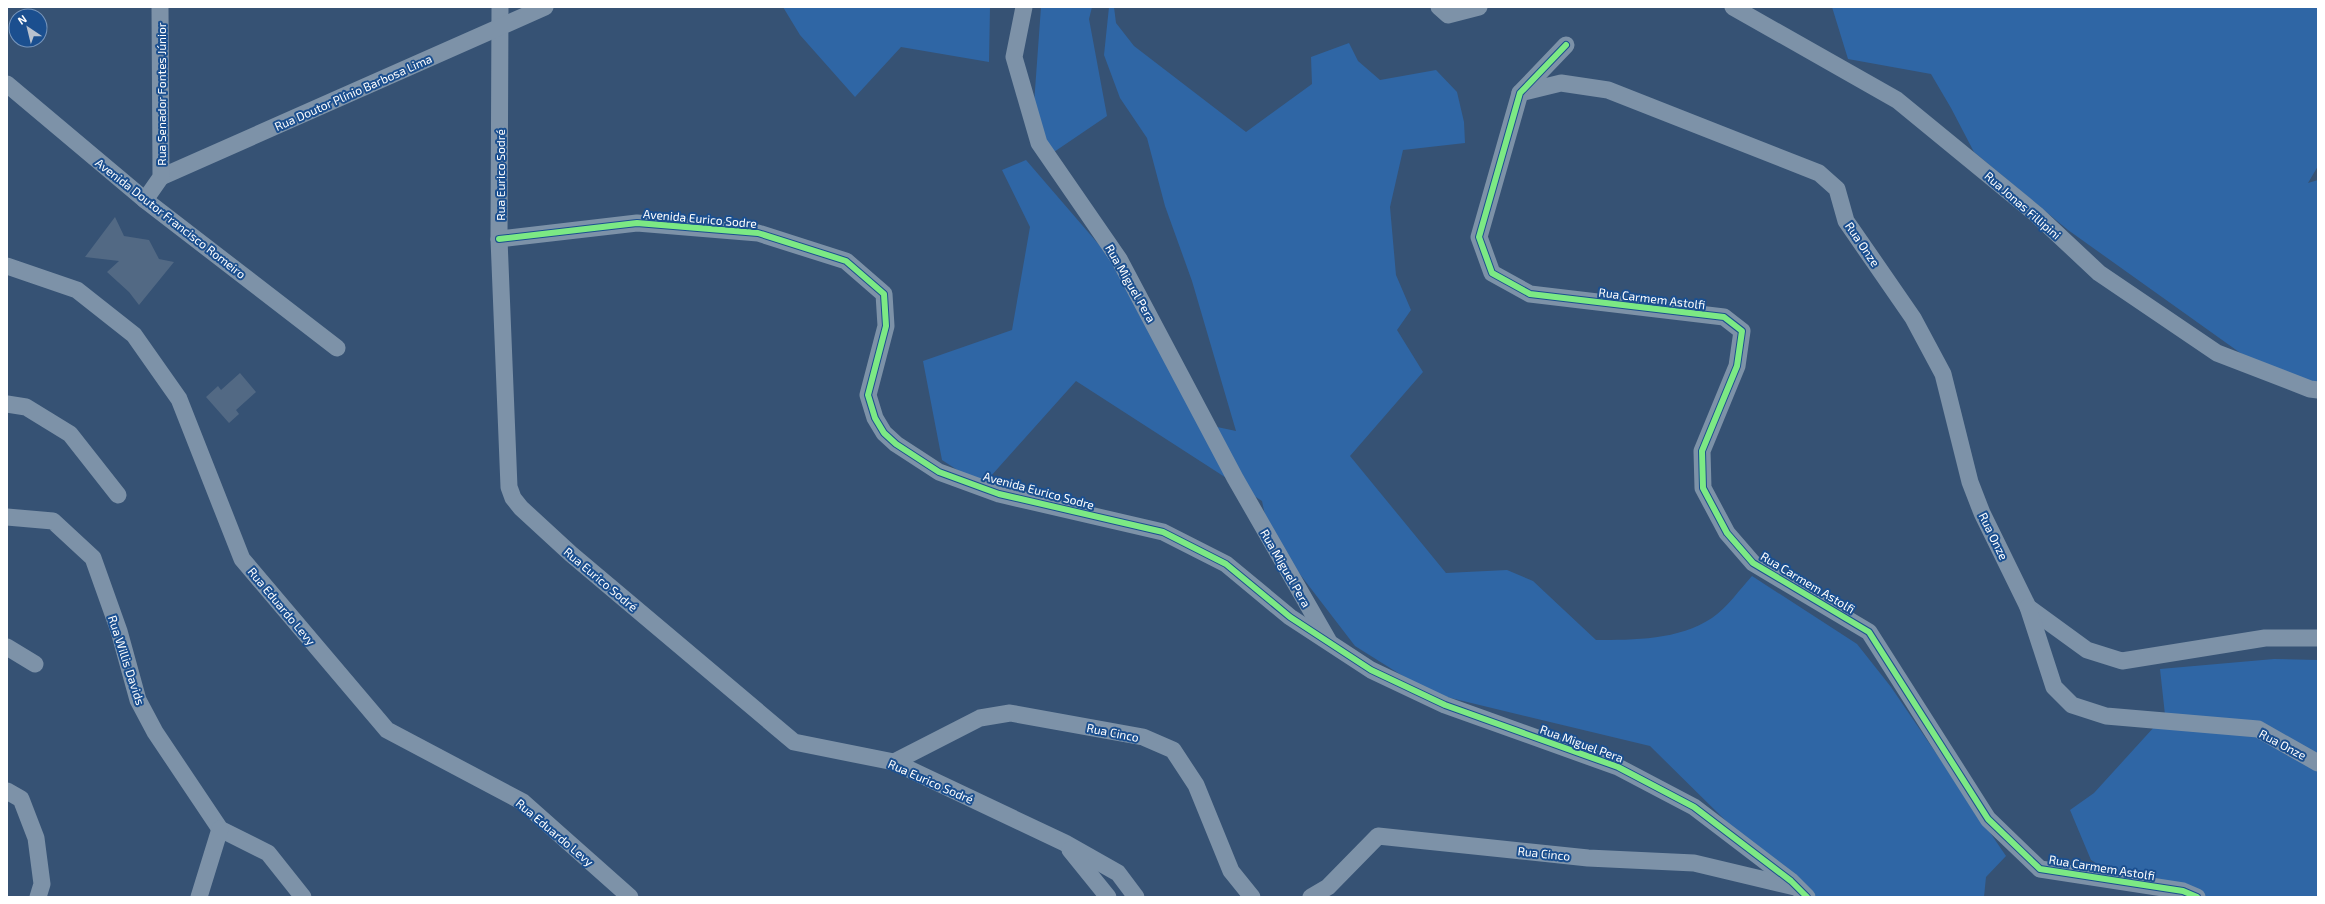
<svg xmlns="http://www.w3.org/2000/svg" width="2325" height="904" font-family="'Exo 2',sans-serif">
<rect width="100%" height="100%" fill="#365274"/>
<g fill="#2f66a5">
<path d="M783,7h207l-1,55 -88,-15 -46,50 -55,-62z"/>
<path d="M1041,7h51l-3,12 18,97 -56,38 -17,-50z"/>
<path d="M1109,7h5l2,16 18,23 112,86 66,-48 -1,-27 38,-14 9,18 22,19 56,-10 21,22 7,30 1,21 -62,7 -13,57 6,68 15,35 -14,20 26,42 -73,84 96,117 61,-3 26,11 63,59c38,0 83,0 116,-22 15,-10 28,-29 40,-42l105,68 34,43 115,169 -20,21 -2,20h-181l-153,-151 -220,-53 -75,-47 -86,-112 -7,-33 -186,-120 -94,105 -40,-26 -19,-99 89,-31 18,-103 -28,-57 24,-10 81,94 96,170 33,7 -44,-150 -27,-75 -18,-68 -27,-40 -16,-43z"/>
<path d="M1832,7h486v159l-10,17 10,-3v209l-65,-27 -185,-132 -94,-78 -23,-44 -20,-34 -83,-15z"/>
<path d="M2274,659l44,1v237h-111l-93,-23 -23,-14 -21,-50 24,-17 71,-78 -5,-46z"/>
</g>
<g fill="#526984">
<path d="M115,217l9,19 25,4 10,19 15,3 -35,43 -10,-13 -22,-20 12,-11 -34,-4z"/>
<path d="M240,373l16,19 -20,18 3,4 -10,9 -23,-26 12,-11 3,4z"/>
</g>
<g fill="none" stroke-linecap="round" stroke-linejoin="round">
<g stroke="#7d92a8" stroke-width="17">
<path d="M500,7l-1,232 10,248 4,11 8,10 50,46 223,188 100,20 171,81 53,30 18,24"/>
<path d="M1024,7l-10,50 25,86 80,116 116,219 93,162"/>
<path d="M1439,7l9,8 31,-8"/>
<path d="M1733,7l164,93 139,114 63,59 118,80 93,36 8,1"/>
<path d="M1566,45l-46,48 -41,144 13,36 38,21 194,23 18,14 -5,35 -35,85 1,37 24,45 26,30 116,69 119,187 52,50 143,22 14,6"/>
<path d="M7,84l138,116 192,148"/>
<path d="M1520,93l41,-10 47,7 211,83 18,16 9,32 67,97 30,56 27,108 12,31 46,94 59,43 35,11 143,-23h53"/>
<path d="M161,177l384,-170"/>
<path d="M145,200l16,-23 -1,-170"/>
<path d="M499,239l138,-16 121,10 88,28 38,33 2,32 -18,69 7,23 9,15 12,11 43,28 60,22 164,38 63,32 64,53 81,53 74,35 173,62 76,40 97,74 16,16"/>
<path d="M7,266l70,24 57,45 45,64 63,160 145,171 136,72 107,95"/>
<path d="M7,404l19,3 44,27 48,61"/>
<path d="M7,517l46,4 40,37 26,73 19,69 17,32 65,97 48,24 35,44"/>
<path d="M2028,607l26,80 18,18 34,11 152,13 60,34"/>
<path d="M7,647l28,17"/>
<path d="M894,762l86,-44 30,-5 133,24 30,13 23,35 35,86 21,26"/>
<path d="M7,791l14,8 15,39 6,46 -4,13"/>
<path d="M1070,850l38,47"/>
<path d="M199,897l21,-68"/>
<path d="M1311,897l17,-10 50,-51 210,22 106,5 101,24"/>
</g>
<defs>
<g id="cycleway">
<path d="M1566,45l-46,48 -41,144 13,36 38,21 194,23 18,14 -5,35 -35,85 1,37 24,45 26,30 116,69 119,187 52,50 143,22 14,6"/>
<path d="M499,239l138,-16 121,10 88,28 38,33 2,32 -18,69 7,23 9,15 12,11 43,28 60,22 164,38 63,32 64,53 81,53 74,35 173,62 76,40 97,74 16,16"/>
</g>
</defs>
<use href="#cycleway" stroke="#1b4f8f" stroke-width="8"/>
<use href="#cycleway" stroke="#7ce984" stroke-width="6"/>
</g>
<g text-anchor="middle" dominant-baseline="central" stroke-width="4" stroke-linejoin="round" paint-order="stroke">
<g font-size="12" fill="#fff" stroke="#1b4f8f">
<text transform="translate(353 92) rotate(-24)">Rua Doutor Plínio Barbosa Lima</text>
<text transform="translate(161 94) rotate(-90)">Rua Senador Fontes Júnior</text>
<text transform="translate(500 175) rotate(-90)">Rua Eurico Sodré</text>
<text transform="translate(2023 205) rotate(41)">Rua Jonas Fillipini</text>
<text transform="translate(171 218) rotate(38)">Avenida Doutor Francisco Romeiro</text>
<text transform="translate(700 218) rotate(5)">Avenida Eurico Sodre</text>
<text transform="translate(1863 244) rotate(56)">Rua Onze</text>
<text transform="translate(1131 283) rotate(60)">Rua Miguel Pera</text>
<text transform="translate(1652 298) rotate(7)">Rua Carmem Astolfi</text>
<text transform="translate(1039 490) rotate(15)">Avenida Eurico Sodre</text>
<text transform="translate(1994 536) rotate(64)">Rua Onze</text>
<text transform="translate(1286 568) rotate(60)">Rua Miguel Pera</text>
<text transform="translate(601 579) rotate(40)">Rua Eurico Sodré</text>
<text transform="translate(1808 582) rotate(31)">Rua Carmem Astolfi</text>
<text transform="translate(282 606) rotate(50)">Rua Eduardo Levy</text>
<text transform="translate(127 660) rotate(72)">Rua Willis Davids</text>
<text transform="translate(1113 732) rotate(11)">Rua Cinco</text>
<text transform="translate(1582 743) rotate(20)">Rua Miguel Pera</text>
<text transform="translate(2283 744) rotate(28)">Rua Onze</text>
<text transform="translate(931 781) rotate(24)">Rua Eurico Sodré</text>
<text transform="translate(555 832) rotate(40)">Rua Eduardo Levy</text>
<text transform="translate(1544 853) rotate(6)">Rua Cinco</text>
<text transform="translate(2102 867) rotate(9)">Rua Carmem Astolfi</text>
</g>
</g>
<rect width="2325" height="904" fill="none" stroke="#ffffff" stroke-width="16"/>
<g transform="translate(28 28) rotate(325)"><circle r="19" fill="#1b4f8f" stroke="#7695bc"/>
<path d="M0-3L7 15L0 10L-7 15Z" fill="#b9c2ce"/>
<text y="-6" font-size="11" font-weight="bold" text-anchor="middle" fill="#ffffff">N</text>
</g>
</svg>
